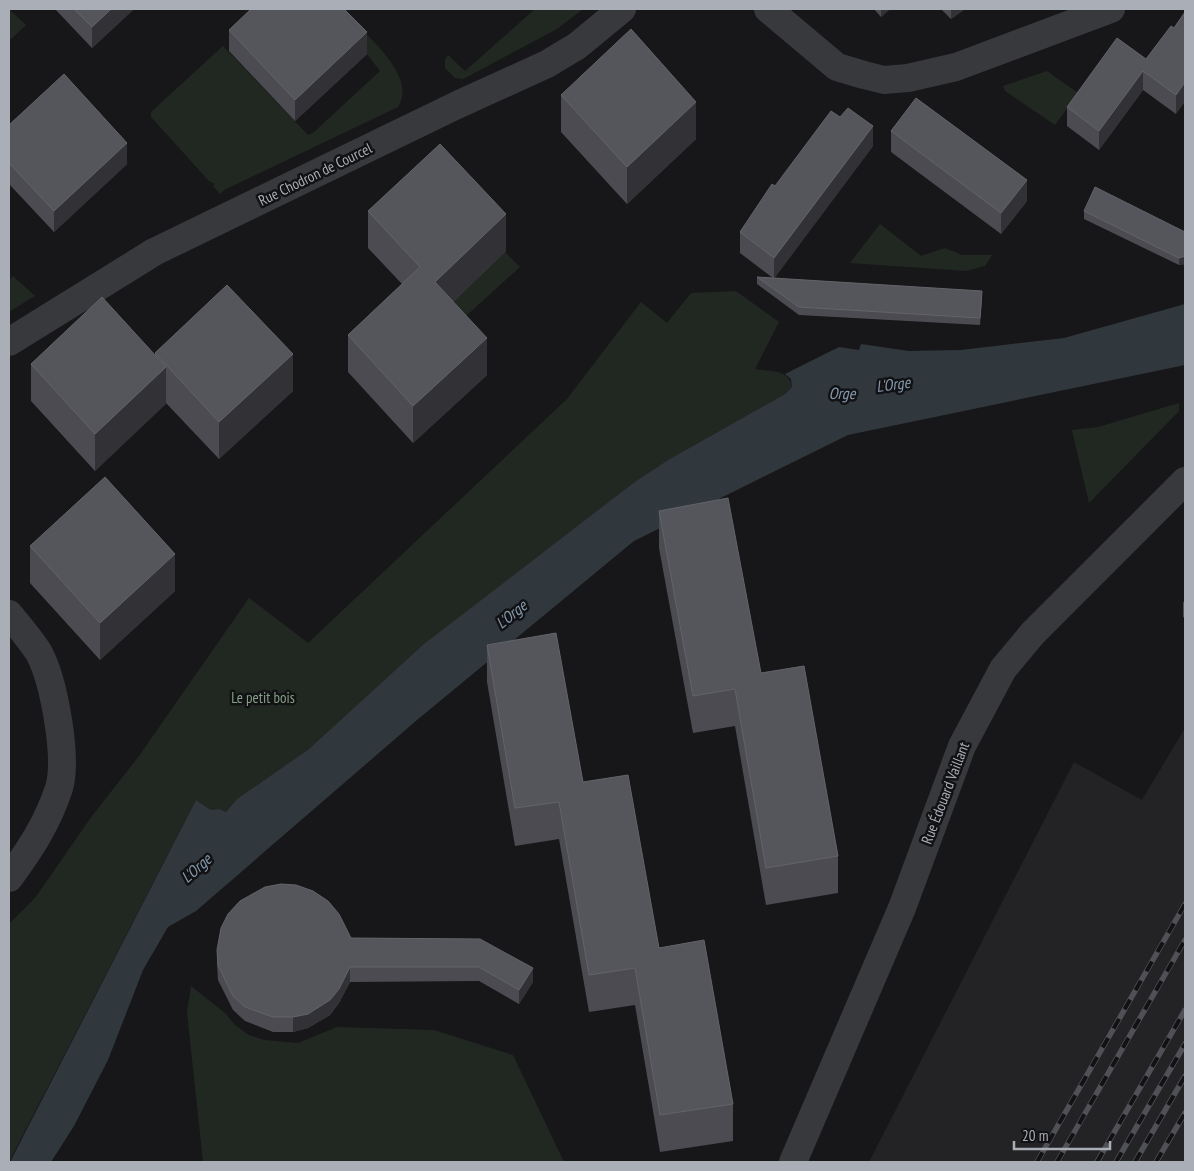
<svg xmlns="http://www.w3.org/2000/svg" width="1194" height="1171" font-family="'PT Sans Narrow',sans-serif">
<rect width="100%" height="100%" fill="#171719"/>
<path fill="#232326" d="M1185,728v434h-316l205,-400 68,38z"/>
<g fill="#212822">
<path d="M9,9l17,16 -17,16z"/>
<path d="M535,9h48l-26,20 -94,50 -8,-1 -10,-10v-8l3,-5 17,16z"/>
<path d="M346,14c20,21 72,62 52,93l-174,83 -4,4 -7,-8 2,-2 -6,-3 -58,-64v-5l72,-66 85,89 5,-2 67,-62 -13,-17z"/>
<path d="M1047,71l31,22 -23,32 -50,-34 -2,-5z"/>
<path d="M880,224l41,32 24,-8 17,7h30l-7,11 -19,5 -116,-8z"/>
<path d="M505,252l15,15 -65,59 5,-15 -6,-10z"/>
<path d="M13,276l22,20 -26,16v-31z"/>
<path d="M736,291l43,31 -24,47c15,3 34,0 37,18l-7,7 -117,66 -32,21 -327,268 -72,50 -11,13 -7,-3 -8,1 -15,-10 -187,362v-238l26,-26 57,-82 47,-60 110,-158 59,45 259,-244 74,-97 26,21 24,-30z"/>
<path d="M1179,403v8l-90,92 -17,-73 26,-3z"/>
<path d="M191,986l34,27 10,12 14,10 15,5 34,3 39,-16 97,3 79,25 51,107h-361l-16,-150z"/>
</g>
<path fill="#30373d" d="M1185,304v61l-337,70 -214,106 -217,179 -221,191 -28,16 -25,43 -35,90 -34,66 -23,36h-41l186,-362 15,10 8,-1 7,3 11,-13 72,-50 115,-105 212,-163 32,-21 117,-66 7,-7 -1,-8 -6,-5 54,-27 20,3 2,-6 48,7 52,-1 103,-12z"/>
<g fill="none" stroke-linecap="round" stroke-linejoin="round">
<g stroke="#38393d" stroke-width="28">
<path d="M768,9l69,58 27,8 20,5 24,-2 48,-11 155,-58"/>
<path d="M9,342l145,-90 303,-147 90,-41 30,-18 45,-37"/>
<path d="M9,614c10,12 22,26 30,39 15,28 29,105 20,135 -11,34 -29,62 -50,90"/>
<path d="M793,1162l109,-254 60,-162 41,-77 30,-36 152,-152"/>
</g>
<defs>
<g id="rail">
<path d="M1037,1162l148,-258"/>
<path d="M1057,1162l128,-222"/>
<path d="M1097,1162l88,-152"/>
<path d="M1116,1162l69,-118"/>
<path d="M1135,1162l50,-86"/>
<path d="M1156,1162l29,-49"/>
</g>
</defs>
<use href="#rail" stroke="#4f5156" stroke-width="5.5"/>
<use href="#rail" stroke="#121214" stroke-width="4" stroke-dasharray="11" stroke-linecap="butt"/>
</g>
<g fill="#4b4b51">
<path d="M55,9h79l-42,39z"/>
<path d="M874,9h16l-9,8z"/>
<path d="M941,9h24l-14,10z"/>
<path d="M1185,12l-9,102 -33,-24 -44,60 -32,-24v-19l79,-48 28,-31z"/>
<path d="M229,30l138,24 -72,67 -66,-70z"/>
<path d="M561,95l135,44 -69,65 -66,-72z"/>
<path d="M840,117l33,29 -99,132 208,21 -2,26 -181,-10 -42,-31v-7l16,1 -33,-25v-21l35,-46z"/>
<path d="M9,125l118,39 -73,68 -45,-48z"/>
<path d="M891,131l136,70 -26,33 -110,-82z"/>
<path d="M368,211l138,40 -53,51 34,73 -74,68 -65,-71v-37l54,-51 -34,-36z"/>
<path d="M1084,211l101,21v32l-6,1 -95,-46z"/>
<path d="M155,354l138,37 -74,68 -53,-56 -71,68 -64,-70v-37z"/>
<path d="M659,511l102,162 77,183v37l-72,12 -31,-179 -42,7 -34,-185z"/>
<path d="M30,546l145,45 -75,69 -70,-77z"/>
<path d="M1185,599v19l-2,-1v-14z"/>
<path d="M487,645l96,137 76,166 74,156v37l-73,11 -25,-147 -46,7 -30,-173 -44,7 -28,-164z"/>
<path d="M351,938l129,1 53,43 -14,22 -40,-23 -129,1 -11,21 -9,12 -22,13 -15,4h-20l-28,-11 -12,-11 -15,-30 -1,-16v-14z"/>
</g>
<g fill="#323236">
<path d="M111,9h23l-42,39v-21z"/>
<path d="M881,9h9l-9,8z"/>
<path d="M951,9h14l-14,10z"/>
<path d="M367,32v22l-72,67v-21z"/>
<path d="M1143,71v19l-44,60v-19z"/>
<path d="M1185,82v20l-9,12v-19z"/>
<path d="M696,102v37l-69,65v-37z"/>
<path d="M873,126v20l-99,133v-21z"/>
<path d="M127,143v21l-73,68v-21z"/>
<path d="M1027,180v21l-26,33v-21z"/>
<path d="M506,214v37l-71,68v-37z"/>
<path d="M1185,256v8l-6,1v-7z"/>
<path d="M487,338v37l-74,68v-37z"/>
<path d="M293,354v37l-74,68v-37z"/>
<path d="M166,367v37l-71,67v-37z"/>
<path d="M175,554v37l-75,69v-37z"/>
<path d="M350,967v15l-11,21 -9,12 -22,13 -15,4v-15z"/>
<path d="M533,968v14l-14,22v-14z"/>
</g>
<g fill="#55565c" stroke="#63646a">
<path d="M74,9h37l-19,18z"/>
<path d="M251,9h93l23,23 -72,68 -66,-70z"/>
<path d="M1185,12v70l-9,13 -33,-24 -44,60 -32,-24 50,-69 29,21 25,-33 3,2z"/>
<path d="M631,29l65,73 -69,65 -66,-72z"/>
<path d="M64,74l63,69 -73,68 -45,-48v-38z"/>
<path d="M916,98l111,82 -26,33 -110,-82z"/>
<path d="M848,108l25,18 -99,132 -34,-26 32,-48 3,2 56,-75 9,6z"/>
<path d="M440,144l66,70 -71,68 52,56 -74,68 -65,-71 72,-68 -52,-56z"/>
<path d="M1095,187l90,45v24l-6,2 -95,-47z"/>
<path d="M757,277l225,14 -2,27 -181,-11z"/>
<path d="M227,285l66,69 -74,68 -64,-69z"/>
<path d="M102,297l64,70 -71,67 -64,-70z"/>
<path d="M105,477l70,77 -75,69 -70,-77z"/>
<path d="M728,498l33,175 43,-7 34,190 -72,12 -31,-179 -42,7 -34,-185z"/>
<path d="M556,633l27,149 45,-7 31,173 45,-8 29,164 -73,11 -25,-147 -46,7 -30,-173 -44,6 -28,-163z"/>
<path d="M281,884l15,1 17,6 15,10 11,13 12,24 129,1 53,29 -14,22 -40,-23h-129l-11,22 -9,11 -22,14 -15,3h-20l-28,-10 -12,-11 -15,-31 -1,-15 4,-22 7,-14 12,-13 25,-14z"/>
</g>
<g text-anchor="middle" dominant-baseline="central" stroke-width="5" stroke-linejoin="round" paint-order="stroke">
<g font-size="15" fill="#aaaeb7" stroke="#121214">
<text transform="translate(315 174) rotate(-26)">Rue Chodron de Courcel</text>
<text transform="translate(945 793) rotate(-69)">Rue Édouard Vaillant</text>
</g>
<g font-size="15" fill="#83a086" stroke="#121214">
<text x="263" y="697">Le petit bois</text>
</g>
<g font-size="16" font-style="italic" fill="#859aaf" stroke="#121214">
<text transform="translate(893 384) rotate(-8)">L'Orge</text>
<text x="842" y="393">Orge</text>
<text transform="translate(511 614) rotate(-39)">L'Orge</text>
<text transform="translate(196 868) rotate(-42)">L'Orge</text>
</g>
</g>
<rect width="1194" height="1171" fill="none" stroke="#aaaeb7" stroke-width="20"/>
<path d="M1014 1141v8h96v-8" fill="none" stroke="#aaaeb7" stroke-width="2.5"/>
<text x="1022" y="1141" font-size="15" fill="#aaaeb7" stroke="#121214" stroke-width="4" paint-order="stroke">20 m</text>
</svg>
